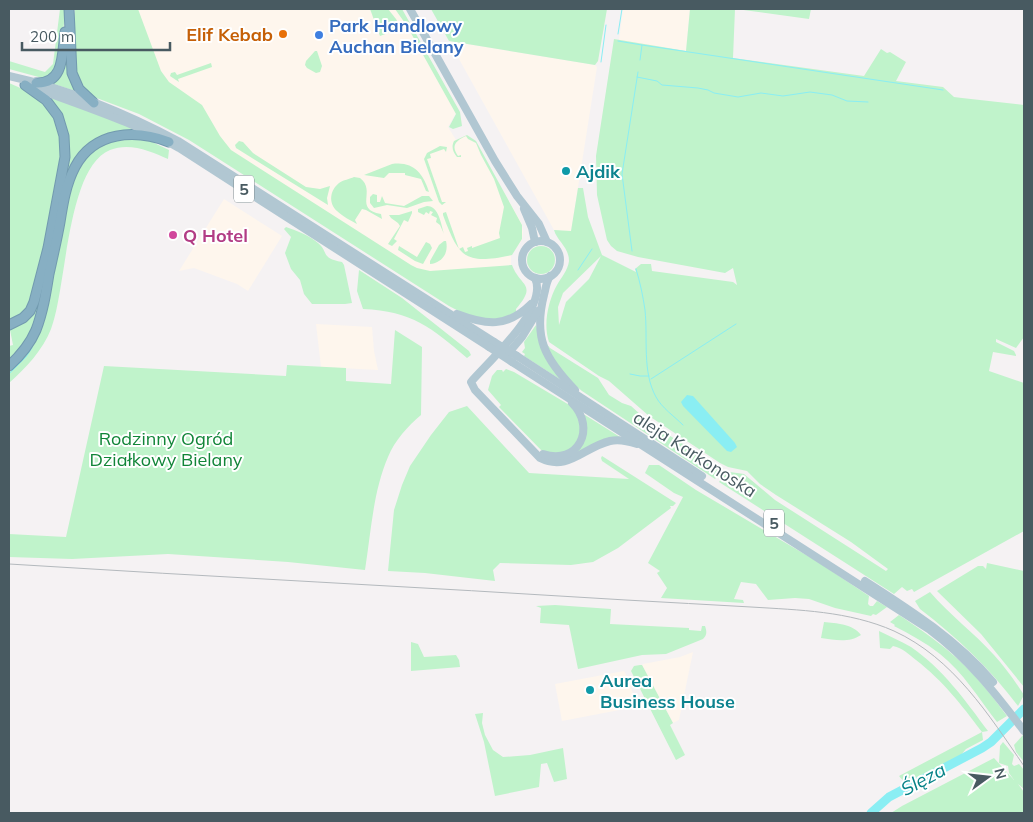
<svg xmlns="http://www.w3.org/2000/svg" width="1033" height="822" font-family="Mulish,sans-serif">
<rect width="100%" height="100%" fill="#f5f2f3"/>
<g fill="#fef6ed">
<path d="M137,9h263l57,102 -9,16 8,13 11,-5 8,6 47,83 1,8 -1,8 -11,16v9l-96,14 -198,-121 -11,-8 -46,-71z"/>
<path d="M623,9h67l-4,42 -67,-11z"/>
<path d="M449,41l146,24 2,2 -26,165 -17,-2z"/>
<path d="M224,199l58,37 -34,55 -11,-7 -35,-13 -8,-3 -15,3z"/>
<path d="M316,324l56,3 2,24 4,19 -57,-3z"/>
<path d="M693,652l-14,68 -6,3 -31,-58 1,-1 37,-7z"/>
<path d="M624,671l5,9 6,21 -1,1 1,5 -73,14 -7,-37z"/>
</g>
<g fill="#c0f3cb" fill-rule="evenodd">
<path d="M60,9h6l-8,59 -12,11 -37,-10v-8l36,11 8,-8z"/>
<path d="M75,9h63l23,62 8,11 33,23 18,31 11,14 180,115 6,3 13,3 82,-6c8,22 26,18 4,44v5c-23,11 -46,3 -67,-8l-260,-166 -50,-26 -45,-17 -9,-5 -8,-12 -4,-55z"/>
<path d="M370,9h18l8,10 5,9 -21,8z"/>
<path d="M395,9h7l58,103 2,14 -9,3 -4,-2 7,-13 -49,-88z"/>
<path d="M431,9h176l-9,52 -3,4 -146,-24z"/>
<path d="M690,9h45l-2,49 131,18 17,-27 6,4 3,-1 16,10 -10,19 47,6 11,10 8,1 62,7v232l-8,11 -20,-9v3l18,9 2,4v1l-23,-4 -4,19 35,12v148l-110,61 -2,-3 -5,2 -5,-4 -8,7 -175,-112 6,-8 5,-2 14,2 31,26 111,71 2,-2 -37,-27 -75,-47 -16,-11 -13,-13 -19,-4 -8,-4 -71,-47 -40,-35 -10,-5 -50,-34c-6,-17 -1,-41 8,-57 4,-7 11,-15 12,-24 0,-14 -12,-20 -15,-31l17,1 7,-43h5l5,29 14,38 34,17 -1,-3 6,-5h10l1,7 81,11 4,3 -4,-17 -8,5 -87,-16 -21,-6 -6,-5 -4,-6 -10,-45 -1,-39 18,-117 72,12zM601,256l-12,23 -23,23 -7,23 -1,-18 5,-14z"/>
<path d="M736,9h75l-2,10z"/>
<path d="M315,51h2l5,15 -2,6 -4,1 -9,-5 -2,-3 1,-4z"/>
<path d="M67,55l11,37 -27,-9z"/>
<path d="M211,63l1,4 -34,12 1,3 -9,-6 1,-3 4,-1 2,3z"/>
<path d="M9,83l16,7 18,13 11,14 6,15 1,25 -23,120 -7,24 -7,11 -15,10z"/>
<path d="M45,95l81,29 12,8 -57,20 -33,110 -13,60 -13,26 -13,14v-16l4,-1 -3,-15 18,-11 39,-173z"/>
<path d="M467,135l9,6 46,84v14l-10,16c-47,10 -53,3 -69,-40v-2l3,-1 13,37 4,-2 2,5 3,-1 -1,-3 5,-2v2l28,-10 -1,-5 5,-26 -10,-28 -13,-24 -5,-12 -8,-4 -2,-3c-11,5 -15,10 -8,20l3,-1v2h-4c-4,-5 -6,-10 -3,-16z"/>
<path d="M131,137l19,4 19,9 -1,9c-17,-8 -39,-17 -58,-9 -44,18 -43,138 -59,179 -8,21 -26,40 -42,54v-13l21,-23 44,-171 14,-21 21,-14z"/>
<path d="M239,141l4,1 10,11 53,34 14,2 10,-3 -3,12 1,7 -92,-57 -1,-3z"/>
<path d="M440,146l7,1 -1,5 -2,-3 -14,5 1,4 -4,1 15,43h4l-4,3 -3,-3 -15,-43 3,-6z"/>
<path d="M392,164c21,-3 31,9 37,28l-3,-1 -5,-12 -16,-4v-2h-16l-5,5 -20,-3z"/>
<path d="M354,177l6,1c17,13 -7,31 21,36l1,5 -16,-9 -4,-1 -7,11 2,4c-7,-4 -15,-8 -20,-13 -9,-8 -7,-21 2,-28 4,-3 11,-4 15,-6z"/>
<path d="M373,194l4,1v7h3l2,-6 3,7 19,3 18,-10h7l4,5 -9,1 -17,6 -20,-3 -13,3 -4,-5v-6z"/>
<path d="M427,206c12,0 14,18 17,28l-4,-9 -4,-3 1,-4 -6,-3 2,-3 -3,-1 -1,3 -3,-2 -2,3 -6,-3v-3z"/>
<path d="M412,211v2l-4,9 -4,-2 -10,19 3,2 -5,5 -4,-2 12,-18 -2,-3 -7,-5 -2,-3h10z"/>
<path d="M286,227c11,4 23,8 32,16 11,9 2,15 24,19l2,3 8,38 -7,1h-33l-8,-10 -4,-14 -9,-11 -6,-16 6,-16 -7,-8z"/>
<path d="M444,241h2c3,12 -4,22 -16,23v-3l9,-16z"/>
<path d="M426,242l4,2 2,4 -9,16 -8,-3 -17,-11 1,-4 18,11z"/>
<circle cx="541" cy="260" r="14"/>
<path d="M359,270l43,28 67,53 2,4 -4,3c-35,-30 -55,-47 -104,-49l-6,-18z"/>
<path d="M536,325l11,36 14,19 -37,-24 1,-2 -3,-2 3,-4 -1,-6z"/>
<path d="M395,330l27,17 -1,68c-13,11 -26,25 -33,42 -15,35 -17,75 -23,113l-77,-8 -120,-8 -96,5 -63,-2v-23l57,3 38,-171 182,10 1,-11 59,3v13l45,3z"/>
<path d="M546,343l4,5 48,30 11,17 13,8 9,3 20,18 72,45 -8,10 -133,-88c-19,-16 -27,-25 -36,-48z"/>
<path d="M506,369l8,3 57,34 6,6 4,21 -8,15 -12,6 -19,-3 -43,-44 2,-2 -13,-15 4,-14 5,-6h5l1,2z"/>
<path d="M467,406l62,67 100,6 15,10 -42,-28 -1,-3 1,-2 74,47 -3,3h-3l1,2 -53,40 -25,14 -22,3 -71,-2 -7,7 2,11 -70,-8 -37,-2 6,-61 8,-25 8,-19 21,-31 18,-23z"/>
<path d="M584,415h1l35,22 -45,16 11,-32z"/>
<path d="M649,465h10l37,25 122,72 51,34 -1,8 2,2h3l4,-5 10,6 -11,8 -3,-1 -2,2 -36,-8 -26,-9 -14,-1 -27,2 -12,-16 -15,-2 -7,17 9,1 1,3 -83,-5 6,-10 -10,-15 3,-2 -12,-8 35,-66 -9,-4 -29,-20z"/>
<path d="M987,563l37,8v116l-43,-53 -44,-43 41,-25h5l3,3z"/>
<path d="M930,592c20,23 44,41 64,63 11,12 21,26 30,40l-6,11c-27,-36 -61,-69 -98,-97l-5,-8z"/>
<path d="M555,605l56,4 -1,15 79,4v2l12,1 1,-5h3c2,6 2,9 -2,13l-37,15 -24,1 -64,14 -9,-44 -29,-2 1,-15 -5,-2z"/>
<path d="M899,615c21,14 43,29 62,47 17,16 32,35 46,54l-10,6c-18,-23 -34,-50 -57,-68 -14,-11 -30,-20 -46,-28l1,-1 -5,-3z"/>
<path d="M824,622c12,1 29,2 37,13 -12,8 -26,5 -40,3z"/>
<path d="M879,631c10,5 22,10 32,16 32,22 54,53 77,84l-6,1 1,8 -17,9 -6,7 -55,27 -6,-7 83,-44c-22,-29 -38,-50 -66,-72 -8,-6 -13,-12 -23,-14l-3,3 -10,-1z"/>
<path d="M411,642l7,2 6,13 32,-2 3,5 1,7 -49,4z"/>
<path d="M640,665h2l31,58 -3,2 15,30 -9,5 -45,-89 3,-5z"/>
<path d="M483,713l-1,10 3,12 8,15 10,7 27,-2 33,-7 4,31 -13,3 -7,-19 -6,1 -2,23 -44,9 -11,-54 -9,-28z"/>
<path d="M1023,735l1,3v24l-8,-10 -2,-7z"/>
<path d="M1003,742l11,13 -2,9 2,2 5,-2 5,6v19l-6,-5 6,8v21h-133l11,-7 92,-48 20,22 -5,-7 -1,-7 -9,-3 1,-17z"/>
</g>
<path fill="#8aeef3" d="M687,395l6,1 42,47 2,4 -6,5 -4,-1 -44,-45 -2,-4z"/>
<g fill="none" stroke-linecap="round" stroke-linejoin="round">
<g stroke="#8aeef3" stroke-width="1">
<path d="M618,34l4,-25"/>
<path d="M618,41l24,4 -2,15"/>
<path d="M642,45l301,45"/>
<path d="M601,62l5,-37"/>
<path d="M637,77l20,4 5,4 36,3 10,2 6,3 24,4 23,-4 22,3 27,-4 22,3 15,6 21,1"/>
<path d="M632,251l-10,-77 16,-102"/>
<path d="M636,269c4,13 7,27 9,41 3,28 -3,62 11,87 6,11 18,19 27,28"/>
<path d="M578,270l14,-21"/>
<path d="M9,374l17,-17 6,-9"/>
<path d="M630,374l10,2h9"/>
<path d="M651,379l85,-55"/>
<path d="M904,789v5"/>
</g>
<path stroke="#8aeef3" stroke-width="9" d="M871,813l18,-16 93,-49 9,-6 33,-33"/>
<defs>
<g id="highway">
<path d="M69,9l3,64 7,16 15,14"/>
<path d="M36,83c29,1 26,-30 29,-51"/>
<path d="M9,325l14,-7 7,-7 4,-9 14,-54 17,-91 -1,-21 -6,-20 -12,-16 -21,-15"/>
<path d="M9,366c11,-10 21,-22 27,-36 7,-18 10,-37 13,-56 4,-18 8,-35 11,-52 3,-19 6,-38 15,-55 19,-36 60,-38 94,-25"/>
</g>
</defs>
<use href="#highway" stroke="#729aaf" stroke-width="11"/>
<g stroke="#b1c7d2" stroke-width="8">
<path d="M410,9l85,152 22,35 22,28 8,18"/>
<path d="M9,76c56,12 119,38 169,65l316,201"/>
<path d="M30,86c51,20 102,35 149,62l310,199"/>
<path d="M524,209l8,19 3,14"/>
<circle cx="541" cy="260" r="19"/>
<path d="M550,276c-4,6 -4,12 -6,19 -11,43 1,64 31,95"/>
<path d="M535,278c14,30 -46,83 -64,104l4,8 65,68c28,14 44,-11 70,-17 9,-2 18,0 27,3"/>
<path d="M457,314c29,11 50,14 74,-10"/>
<path d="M506,356l16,-19 16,-26"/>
<path d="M517,356l185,120"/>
<path d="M512,362l418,268c38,28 66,64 94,101"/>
<path d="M543,454c35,12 54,-26 29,-51"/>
<path d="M865,581c47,30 92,59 128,101"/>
</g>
<use href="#highway" stroke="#87afc3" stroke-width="9"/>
<path stroke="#b4b9bd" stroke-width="1" d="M9,564c205,13 411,23 617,36 42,2 83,5 125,7 48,3 98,4 143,24 59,27 95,84 130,135"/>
<g stroke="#b1c7d2" stroke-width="8">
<path d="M494,342l23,14"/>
<path d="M489,347l23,15"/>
</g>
</g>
<circle fill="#e8710a" stroke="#fff" stroke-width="2" cx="283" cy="34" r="5"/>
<circle fill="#3f7fe0" stroke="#fff" stroke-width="2" cx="319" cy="35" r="5"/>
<g fill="#0f9aa8" stroke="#fff" stroke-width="2">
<circle cx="566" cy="171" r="5"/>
<circle cx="590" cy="690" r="5"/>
</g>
<circle fill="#d1479c" stroke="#fff" stroke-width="2" cx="173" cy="235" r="5"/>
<g text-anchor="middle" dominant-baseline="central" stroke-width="4" stroke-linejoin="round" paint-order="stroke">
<g fill="#fff" stroke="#7f8c90" stroke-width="1">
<rect x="234" y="175.5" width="20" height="27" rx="4"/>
<rect x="764" y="509.5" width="20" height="27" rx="4"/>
</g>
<g font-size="16" font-weight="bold" fill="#485a61">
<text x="244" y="189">5</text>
<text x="774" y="523">5</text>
</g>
<g font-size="18" font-weight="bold" fill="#366cbe" stroke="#fff" text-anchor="start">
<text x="329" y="25">Park Handlowy<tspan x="329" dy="21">Auchan Bielany</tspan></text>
</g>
<g font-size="18" font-weight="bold" fill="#c56008" stroke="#fff" text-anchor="end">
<text x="273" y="34">Elif Kebab</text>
</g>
<g font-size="18" font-weight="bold" fill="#0d838f" stroke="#fff" text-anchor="start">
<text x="576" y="171">Ajdik</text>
<text x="600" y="680">Aurea<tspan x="600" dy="21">Business House</tspan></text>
</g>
<g font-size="18" font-weight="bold" fill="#b23c85" stroke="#fff" text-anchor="start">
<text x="183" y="235">Q Hotel</text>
</g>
<g font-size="18" fill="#118538" stroke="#fff">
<text x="166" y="438">Rodzinny Ogród<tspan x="166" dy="21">Działkowy Bielany</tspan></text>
</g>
<g font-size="18" fill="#485a61" stroke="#fff">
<text transform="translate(695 454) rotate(33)">aleja Karkonoska</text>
</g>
<g font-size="19" font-style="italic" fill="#068287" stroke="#fff">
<text transform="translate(923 779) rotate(-28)">Ślęza</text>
</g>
</g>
<rect width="1033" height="822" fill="none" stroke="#485a61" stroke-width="20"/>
<g transform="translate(988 777) rotate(75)" stroke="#ffffff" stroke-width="4" paint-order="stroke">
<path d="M0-4L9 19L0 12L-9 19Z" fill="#485a61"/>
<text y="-8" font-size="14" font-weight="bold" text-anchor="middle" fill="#485a61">N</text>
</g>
<path d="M22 42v8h148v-8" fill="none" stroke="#485a61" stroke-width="2.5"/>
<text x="30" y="42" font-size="15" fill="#485a61" stroke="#ffffff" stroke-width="4" paint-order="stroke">200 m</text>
</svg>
